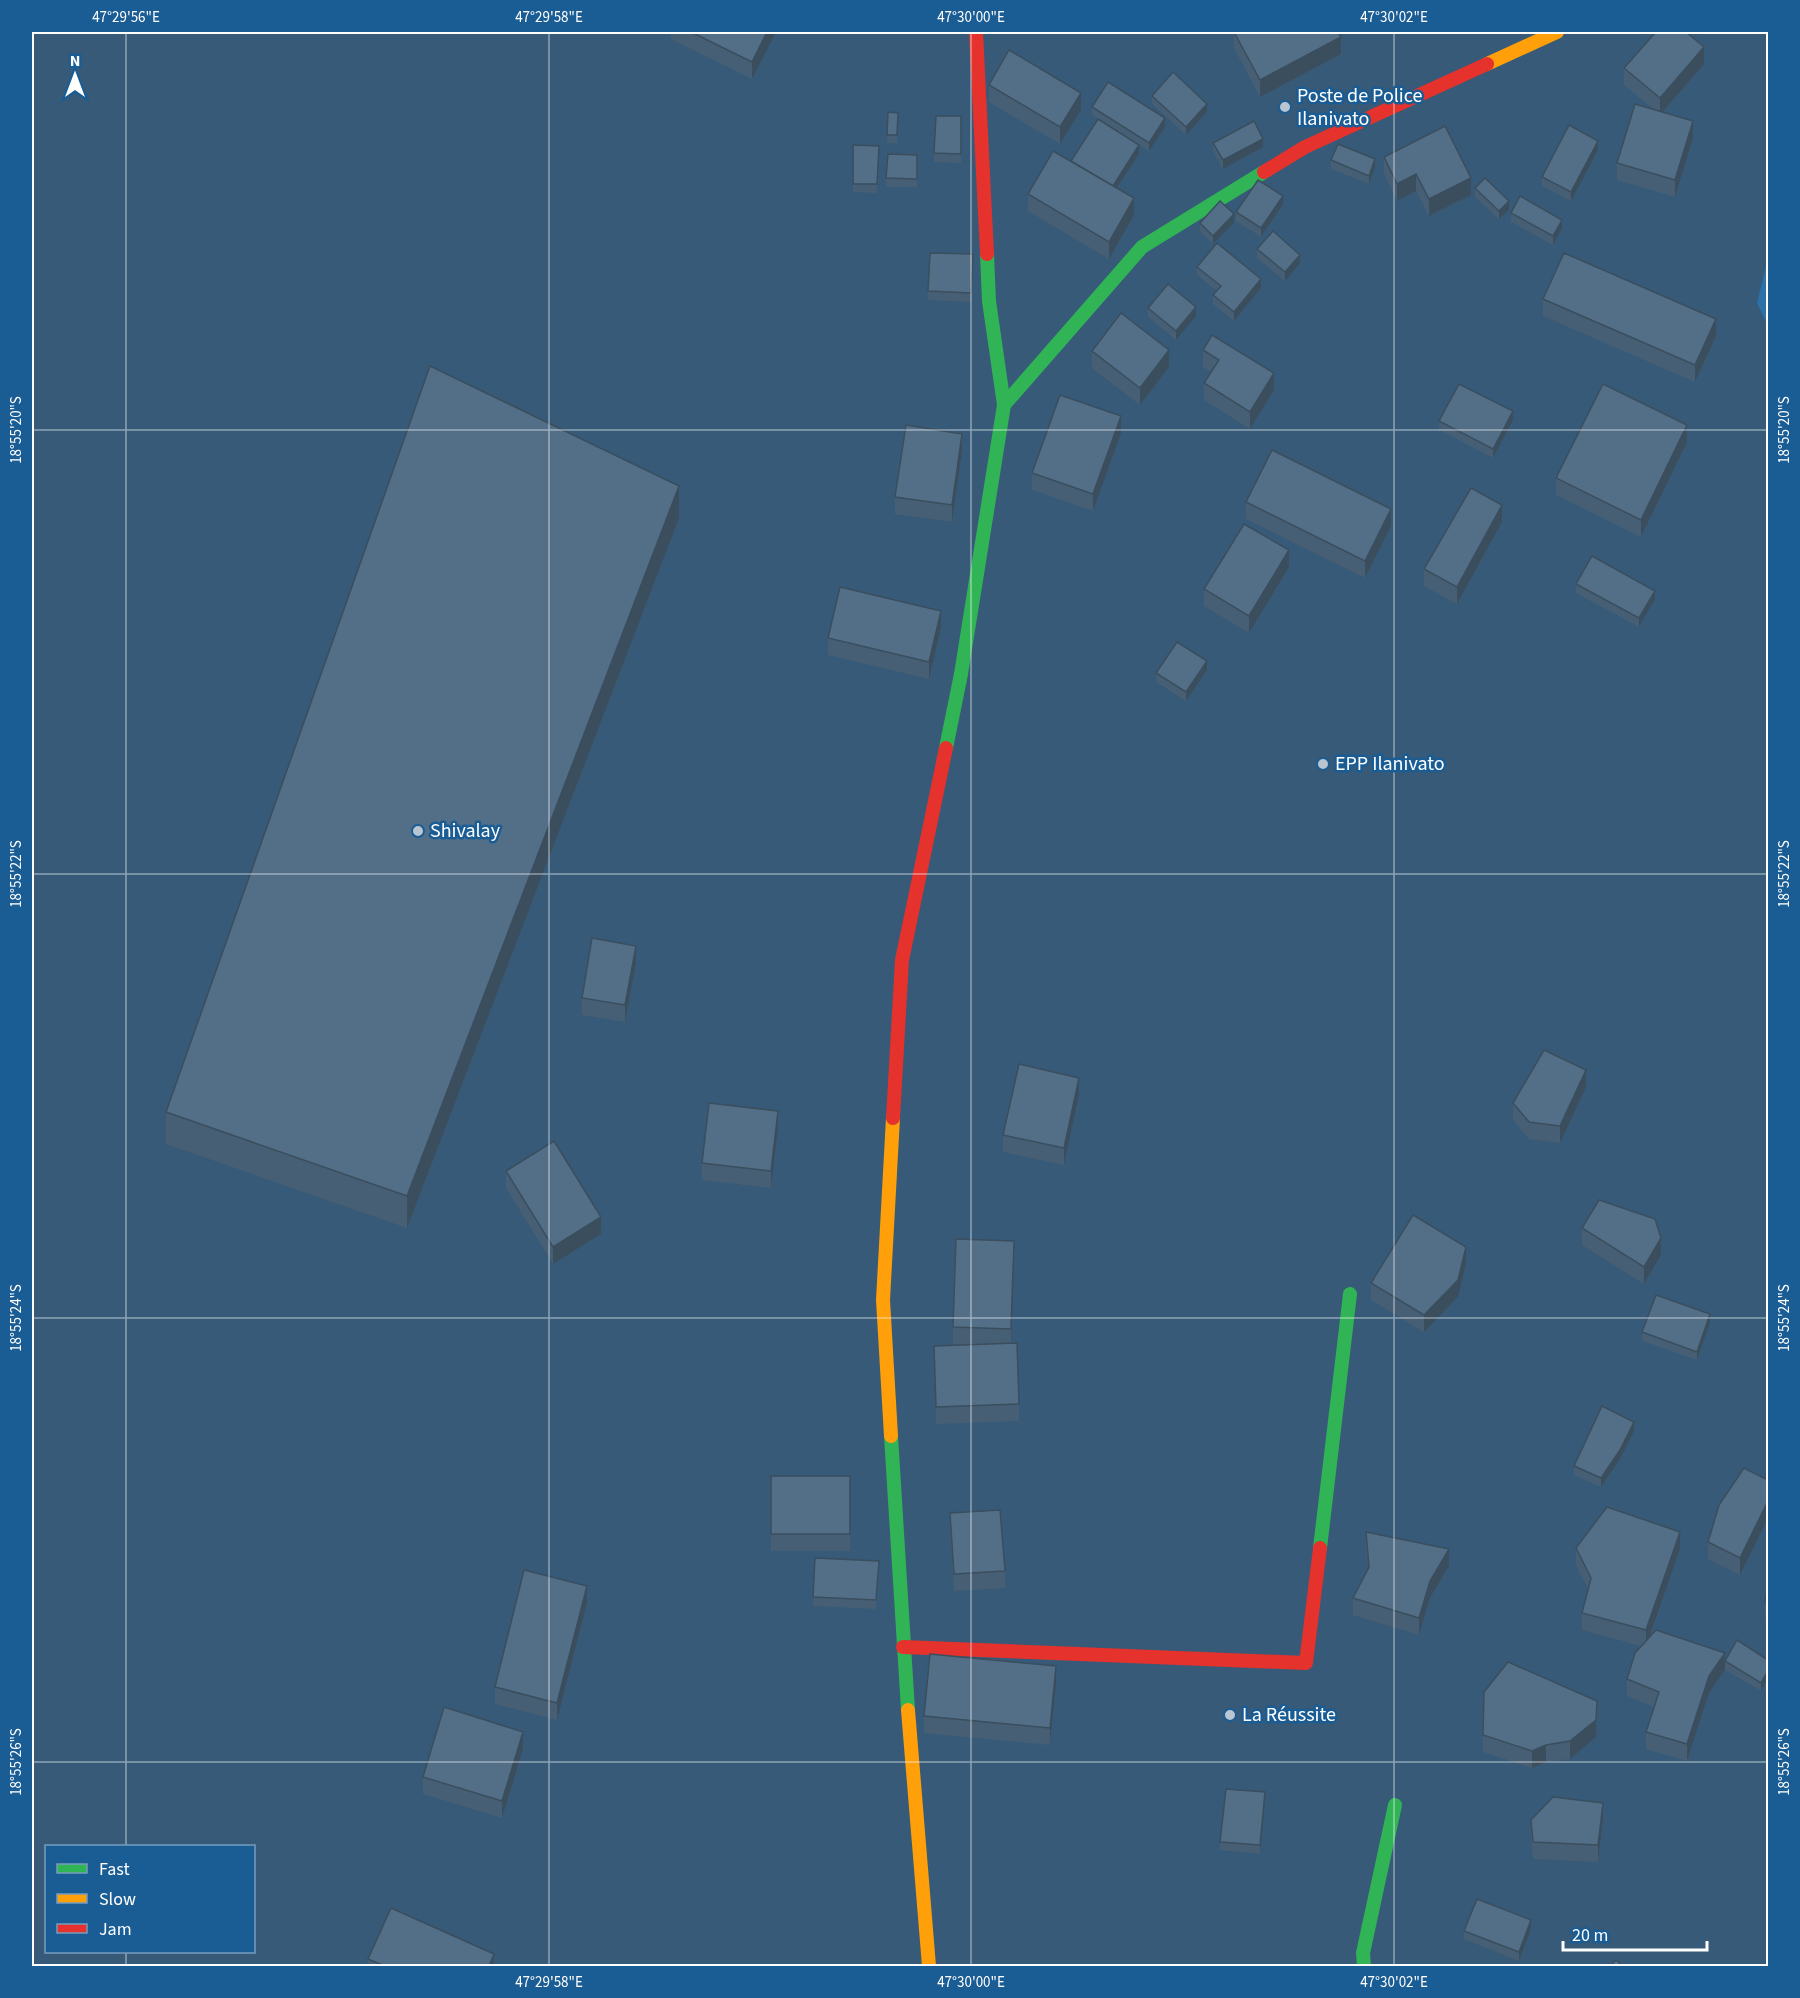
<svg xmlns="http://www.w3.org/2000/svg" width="1800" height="1998" font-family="'Source Sans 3',sans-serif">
<rect width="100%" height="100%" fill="#365a78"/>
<path fill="#2c71a8" d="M1768,258v68l-11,-23z"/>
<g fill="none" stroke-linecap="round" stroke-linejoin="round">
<g stroke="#30b455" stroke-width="14">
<path d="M1004,405l138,-158 122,-75"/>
<path d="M946,748l15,-74 43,-269 -15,-104 -2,-47"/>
<path d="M891,1436l17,274"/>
<path d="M1320,1548l30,-254"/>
<path d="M1364,1966l-1,-13 32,-148"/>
</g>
<g stroke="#ff9f0a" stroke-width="14">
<path d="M1487,64l70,-32"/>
<path d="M891,1436l-8,-136 10,-182"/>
<path d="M908,1710l21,256"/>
</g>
<g stroke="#e5322d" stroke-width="14">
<path d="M976,32l11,222"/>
<path d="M1264,172l41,-25 182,-83"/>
<path d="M893,1118l9,-158 44,-212"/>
<path d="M903,1647l403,16 14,-115"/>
</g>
</g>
<g fill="#475f74">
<path d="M671,32h105l-24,47 -81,-40z"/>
<path d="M1234,32l107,22 -81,43 -26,-49z"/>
<path d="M1704,64l-41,48 30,26 -18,59 -58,-17v-17l36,-54 -29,-24v-17z"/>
<path d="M989,85l92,25 -21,34 -71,-42z"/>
<path d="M1152,96l55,16 -21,23 -34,-31z"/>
<path d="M1092,107l73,20 -16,24 -21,-13 11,16 -22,34 17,27 -25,44 -81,-48v-17l43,-33 27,-42 -6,-4z"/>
<path d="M888,112l10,1 -1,30h-10z"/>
<path d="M936,116h25v47l-27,-1z"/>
<path d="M1213,143l50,4 -40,22 -10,-18z"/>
<path d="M853,145l26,1 -2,47 -24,-1z"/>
<path d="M1598,150l-27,51 -29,-15v-9z"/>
<path d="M917,155v32h-31v-9z"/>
<path d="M1384,157l87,38 -42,21 -13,-25 -19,10 -13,-27z"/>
<path d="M1331,160l44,7 -6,17 -38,-15z"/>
<path d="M1475,188l34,22 -10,9 -24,-22z"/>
<path d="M1283,204l-22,33 -25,-16v-9z"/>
<path d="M1511,213l51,15 -9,17 -42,-23z"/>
<path d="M1200,223h34l-21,21 -13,-13z"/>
<path d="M1257,249l43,14 -15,18 -28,-23z"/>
<path d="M930,253l43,1 -2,48 -43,-2z"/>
<path d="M1197,267l64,21 -27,33 -21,-17v-9l4,-4 -20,-16z"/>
<path d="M1543,299l173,37 -21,46 -152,-66z"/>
<path d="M1148,308l48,8 -20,24 -28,-23z"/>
<path d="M1203,350l71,40 -24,39 -46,-29v-17l7,-11 -8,-5z"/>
<path d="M1092,351l77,16 -29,38 -48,-37z"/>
<path d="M1513,420l-20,38 -54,-28v-9z"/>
<path d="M1121,433l-28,78 -61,-21v-17z"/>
<path d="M1687,442l-46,95 -85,-42v-17z"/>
<path d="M962,451l-10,71 -57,-8v-17z"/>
<path d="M1246,502l145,24 -26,52 -119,-59z"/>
<path d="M679,518l-272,710 -241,-84v-32z"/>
<path d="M1502,522l-45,82 -33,-18v-17z"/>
<path d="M1289,567l-40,66 -45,-27v-17z"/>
<path d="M1576,584l79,15 -16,28 -63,-34z"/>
<path d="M941,628l-12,51 -101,-24v-17z"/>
<path d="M1207,670l-21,31 -30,-19v-9z"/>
<path d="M636,963l-11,59 -43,-7v-17z"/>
<path d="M1586,1087l-26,56 -31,-4 -16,-19v-17z"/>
<path d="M1079,1095l-15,70 -61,-13v-17z"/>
<path d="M778,1128l-7,60 -69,-8v-17z"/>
<path d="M506,1171l95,63 -48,30 -47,-76z"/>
<path d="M1582,1228l79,27 -17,29 -62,-39z"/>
<path d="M1014,1258l-3,86 8,60v17l-83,3 -2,-78 40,-1 -21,-1v-17z"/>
<path d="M1466,1264l-8,33 -34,35 -53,-32v-17z"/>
<path d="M1710,1323l-13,37 -55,-19v-9z"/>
<path d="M1634,1431l-14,28 -19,28 -27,-12v-9z"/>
<path d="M1744,1468l-4,107 -32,-16v-17z"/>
<rect x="771" y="1476" width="79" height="75"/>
<path d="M950,1513l55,58v17l-51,3 -4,-61z"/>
<path d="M1366,1532l83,34 -19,32 -11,37 -66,-20v-17l15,-29 -2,-20z"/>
<path d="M1576,1548l104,1 -30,88 75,24 43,-1v19l-7,12 -36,-21 -16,23 -22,68 -41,-12v-17l8,-25 -27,-11v-17l14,-33 -59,-16v-17l6,-24 -12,-24z"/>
<path d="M815,1558l64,12 -3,39 -63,-3z"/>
<path d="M1768,1586v34l-3,-1v-17z"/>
<path d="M587,1603l-30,117 -62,-16v-17z"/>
<path d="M1056,1683l-6,62 -126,-12v-17z"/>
<path d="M1597,1719l-1,18 -26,22 -24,3 -14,6 -49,-16v-17z"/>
<path d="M523,1749l-21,69 -79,-24v-17z"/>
<path d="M1265,1801l-5,53 -40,-4v-8z"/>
<path d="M1531,1820h72l-5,42 -65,-3 -2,-22z"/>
<path d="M1531,1929l-12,32 -55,-22v-8z"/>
<path d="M368,1959l126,7h-126z"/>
</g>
<g fill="#3a4e5e">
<path d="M767,32h9l-24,47v-17z"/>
<path d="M1341,37v17l-81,43v-17z"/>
<path d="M1704,47v17l-44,51v-17z"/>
<path d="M1081,93v17l-21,34v-17z"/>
<path d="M1207,104v8l-21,23v-8z"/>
<path d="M1165,118v9l-16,24v-8z"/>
<path d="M1693,121v17l-18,59v-17z"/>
<path d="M1263,139v8l-40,22v-9z"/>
<path d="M1598,141v9l-27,51v-9z"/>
<path d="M1139,145v9l-28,43v-9z"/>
<path d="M1375,159v8l-6,17v-8z"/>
<path d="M1416,174v17l-19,10v-17z"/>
<path d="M1471,178v17l-42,21v-17z"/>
<path d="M1283,196v8l-22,33v-9z"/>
<path d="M1134,198v17l-25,44v-17z"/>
<path d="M1509,201v9l-10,9v-8z"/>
<path d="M1234,214v9l-21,21v-8z"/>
<path d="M1562,220v8l-9,17v-9z"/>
<path d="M1300,255v8l-15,18v-9z"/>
<path d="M1261,279v9l-27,33v-9z"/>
<path d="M1196,307v9l-20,24v-9z"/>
<path d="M1716,319v17l-21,46v-17z"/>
<path d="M1169,350v17l-29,38v-17z"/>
<path d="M1274,373v17l-24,39v-17z"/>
<path d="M1513,411v9l-20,38v-9z"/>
<path d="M1121,416v17l-28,78v-17z"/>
<path d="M1687,425v17l-46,95v-17z"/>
<path d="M962,434v17l-10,71v-17z"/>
<path d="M679,486v32l-272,710v-32z"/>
<path d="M1502,505v17l-45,82v-17z"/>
<path d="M1391,509v17l-26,52v-17z"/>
<path d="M1289,550v17l-40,66v-17z"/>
<path d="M1655,591v8l-16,28v-9z"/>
<path d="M941,611v17l-12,51v-17z"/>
<path d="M1207,661v9l-21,31v-9z"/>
<path d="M636,946v17l-11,59v-17z"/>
<path d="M1586,1070v17l-26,56v-17z"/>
<path d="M1079,1078v17l-15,70v-17z"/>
<path d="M778,1111v17l-7,60v-17z"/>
<path d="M601,1217v17l-48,30v-17z"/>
<path d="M1661,1238v17l-17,29v-17z"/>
<path d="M1014,1241v17l-3,88v-17z"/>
<path d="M1466,1247v17l-8,33 -34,35v-17z"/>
<path d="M1710,1314v9l-13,37v-8z"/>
<path d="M1634,1422v9l-14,28 -19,28v-9z"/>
<path d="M1768,1501v17l-28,57v-17z"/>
<path d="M1680,1532v17l-34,98v-17z"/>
<path d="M1449,1549v17l-19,32 -11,37v-17l11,-37z"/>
<path d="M587,1586v17l-30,117v-17z"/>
<path d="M1725,1653v17l-16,23 -22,68v-17l22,-68z"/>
<path d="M1056,1666v17l-6,62v-17z"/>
<path d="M1768,1671v8l-7,12v-8z"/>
<path d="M1597,1701l-1,36 -26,22v-18z"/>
<path d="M523,1732v17l-21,69v-17z"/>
<path d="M1546,1745v17l-14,6v-17z"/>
<path d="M1265,1792v9l-5,53v-9z"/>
<path d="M1603,1803v17l-5,42v-17z"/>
<path d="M1531,1920v9l-12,32v-9z"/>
<path d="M494,1954v12h-5z"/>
</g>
<g fill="#536f87" stroke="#3a4e5e" stroke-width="1.5">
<path d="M691,32h76l-15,30z"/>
<path d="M1234,32h104l3,5 -81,43z"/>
<path d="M1656,32h30l18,15 -44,51 -36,-30z"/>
<path d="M1009,50l72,43 -21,34 -71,-42z"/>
<path d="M1173,72l34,32 -21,23 -34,-31z"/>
<path d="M1108,82l57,36 -16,25 -57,-36z"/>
<path d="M1635,104l58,17 -18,59 -58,-17z"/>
<path d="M888,112l10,1 -1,22h-10z"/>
<path d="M936,116h25v38l-27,-1z"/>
<path d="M1098,119l41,26 -26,41 -42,-25z"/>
<path d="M1254,121l9,18 -40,21 -10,-17z"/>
<path d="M1569,125l29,16 -27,51 -29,-15z"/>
<path d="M1445,126l26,52 -42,21 -13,-25 -19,10 -13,-27z"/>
<path d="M1338,144l37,15 -6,17 -38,-16z"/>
<path d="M853,145l26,1 -2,38h-24z"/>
<path d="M1053,151l81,47 -25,44 -81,-48z"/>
<path d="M888,154l29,1v24l-31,-1z"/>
<path d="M1485,178l24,23 -10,10 -24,-23z"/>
<path d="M1258,180l25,16 -22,32 -25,-16z"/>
<path d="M1520,196l42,24 -9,16 -42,-23z"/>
<path d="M1220,201l14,13 -21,22 -13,-13z"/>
<path d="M1273,231l27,24 -15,17 -28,-23z"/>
<path d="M1217,243l44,36 -27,33 -21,-17 8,-9 -24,-19z"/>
<path d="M930,253l43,1 -2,39 -43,-2z"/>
<path d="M1564,253l152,66 -21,46 -152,-66z"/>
<path d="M1168,284l28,23 -20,24 -28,-23z"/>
<path d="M1121,313l48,37 -29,38 -48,-37z"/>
<path d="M1212,335l62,38 -24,39 -46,-29 15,-23 -16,-10z"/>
<path d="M430,366l249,120 -272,710 -241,-84z"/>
<path d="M1459,384l54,27 -20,38 -54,-28z"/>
<path d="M1603,384l84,41 -46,95 -85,-42z"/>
<path d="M1060,395l61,21 -28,78 -61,-21z"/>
<path d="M906,425l56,9 -10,71 -57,-8z"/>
<path d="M1272,450l119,59 -26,52 -119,-59z"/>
<path d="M1471,488l31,17 -45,82 -33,-18z"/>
<path d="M1244,524l45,26 -40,66 -45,-27z"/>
<path d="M1592,556l63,35 -16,27 -63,-34z"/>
<path d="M840,587l101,24 -12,51 -101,-24z"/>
<path d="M1177,642l30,19 -21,31 -30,-19z"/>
<path d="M592,938l44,8 -11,59 -43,-7z"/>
<path d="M1544,1050l42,20 -26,56 -31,-4 -16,-19z"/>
<path d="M1019,1064l60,14 -15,70 -61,-13z"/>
<path d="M709,1103l69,8 -7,60 -69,-8z"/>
<path d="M554,1141l47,76 -48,30 -47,-76z"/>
<path d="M1599,1200l56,19 6,19 -17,29 -62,-39z"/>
<path d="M1413,1215l53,32 -8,33 -34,35 -53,-32z"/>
<path d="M956,1239l58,2 -3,88 -58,-2z"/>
<path d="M1656,1295l54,19 -13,38 -55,-20z"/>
<path d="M1017,1343l2,61 -83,3 -2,-61z"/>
<path d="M1602,1406l32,16 -14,28 -19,28 -27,-12z"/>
<path d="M1744,1468l24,12v21l-28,57 -32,-16 11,-37z"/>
<rect x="771" y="1476" width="79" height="58"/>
<path d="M1607,1507l73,25 -34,98 -64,-17 9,-35 -15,-30z"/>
<path d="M1000,1510l5,61 -51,3 -4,-61z"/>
<path d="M1366,1532l83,17 -19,32 -11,37 -66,-20 16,-31z"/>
<path d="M815,1558l64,3 -3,39 -63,-3z"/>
<path d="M524,1570l63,16 -30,117 -62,-16z"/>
<path d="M1768,1586v17l-3,-1z"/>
<path d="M1656,1630l69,23 -16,23 -22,68 -41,-12 13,-40 -32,-13 8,-26z"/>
<path d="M1737,1640l31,20v11l-7,12 -36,-22z"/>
<path d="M930,1654l126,12 -6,62 -126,-12z"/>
<path d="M1508,1662l89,39 -1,19 -26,21 -24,4 -14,6 -49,-16 1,-43z"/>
<path d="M444,1707l79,25 -21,69 -79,-24z"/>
<path d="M1226,1789l39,3 -5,53 -40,-3z"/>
<path d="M1553,1797l50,6 -5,42 -65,-3 -2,-22z"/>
<path d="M1477,1899l54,21 -12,32 -55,-21z"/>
<path d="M391,1908l103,46 -5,12h-104l-17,-7z"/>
<path d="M1616,1960l7,6h-13z"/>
</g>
<path fill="none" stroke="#fff" stroke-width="1.5" stroke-opacity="0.45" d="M126,32v1814M549,32v1934M971,32v1934M1394,32v1934M32,430h1736M32,874h1736M32,1318h1736M32,1762h1736M126,1952v14"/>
<g fill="#b9c5d0" stroke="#1a5c94" stroke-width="2">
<circle cx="1285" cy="107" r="6"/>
<circle cx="1323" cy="764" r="6"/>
<circle cx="418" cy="831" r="6"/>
<circle cx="1230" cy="1715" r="6"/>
</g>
<g text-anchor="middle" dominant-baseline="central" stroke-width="5" stroke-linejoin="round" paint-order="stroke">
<g font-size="20" fill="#fff" stroke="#1a5c94" text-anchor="start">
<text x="1297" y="96">Poste de Police<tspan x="1297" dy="23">Ilanivato</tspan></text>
<text x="1335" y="764">EPP Ilanivato</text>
<text x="430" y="831">Shivalay</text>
<text x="1242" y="1715">La Réussite</text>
</g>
</g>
<rect width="1800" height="1998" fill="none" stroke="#1a5c94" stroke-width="66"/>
<rect x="45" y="1845" width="210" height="108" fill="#1a5c94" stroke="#769dbf" stroke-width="1.5"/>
<rect x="57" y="1864" width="30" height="9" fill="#30b455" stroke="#769dbf" stroke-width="1.5"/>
<text x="99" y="1875" font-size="18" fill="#ffffff">Fast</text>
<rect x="57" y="1894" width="30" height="9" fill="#ff9f0a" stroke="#769dbf" stroke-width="1.5"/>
<text x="99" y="1905" font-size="18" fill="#ffffff">Slow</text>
<rect x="57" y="1924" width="30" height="9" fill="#e5322d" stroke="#769dbf" stroke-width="1.5"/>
<text x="99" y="1935" font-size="18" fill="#ffffff">Jam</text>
<g transform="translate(75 75)" stroke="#1a5c94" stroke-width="4.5" paint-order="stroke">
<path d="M0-4.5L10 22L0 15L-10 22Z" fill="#ffffff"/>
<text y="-9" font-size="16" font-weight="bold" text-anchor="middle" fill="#ffffff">N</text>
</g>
<path d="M1563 1941v9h144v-9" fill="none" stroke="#ffffff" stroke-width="3"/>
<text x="1572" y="1941" font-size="18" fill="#ffffff" stroke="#1a5c94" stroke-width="4.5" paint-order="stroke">20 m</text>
<rect x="33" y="33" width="1734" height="1932" fill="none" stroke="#fff" stroke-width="2"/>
<g font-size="15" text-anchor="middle" fill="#fff">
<text x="126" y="22">47°29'56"E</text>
<text x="549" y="22">47°29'58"E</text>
<text x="971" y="22">47°30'00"E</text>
<text x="1394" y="22">47°30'02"E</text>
<text transform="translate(16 430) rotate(-90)" y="5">18°55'20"S</text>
<text transform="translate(1784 430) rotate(-90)" y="5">18°55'20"S</text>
<text transform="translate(16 874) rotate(-90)" y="5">18°55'22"S</text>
<text transform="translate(1784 874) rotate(-90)" y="5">18°55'22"S</text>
<text transform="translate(16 1318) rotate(-90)" y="5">18°55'24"S</text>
<text transform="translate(1784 1318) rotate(-90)" y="5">18°55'24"S</text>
<text transform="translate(16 1762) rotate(-90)" y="5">18°55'26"S</text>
<text transform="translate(1784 1762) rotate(-90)" y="5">18°55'26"S</text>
<text x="549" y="1987">47°29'58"E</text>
<text x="971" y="1987">47°30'00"E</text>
<text x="1394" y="1987">47°30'02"E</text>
</g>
</svg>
